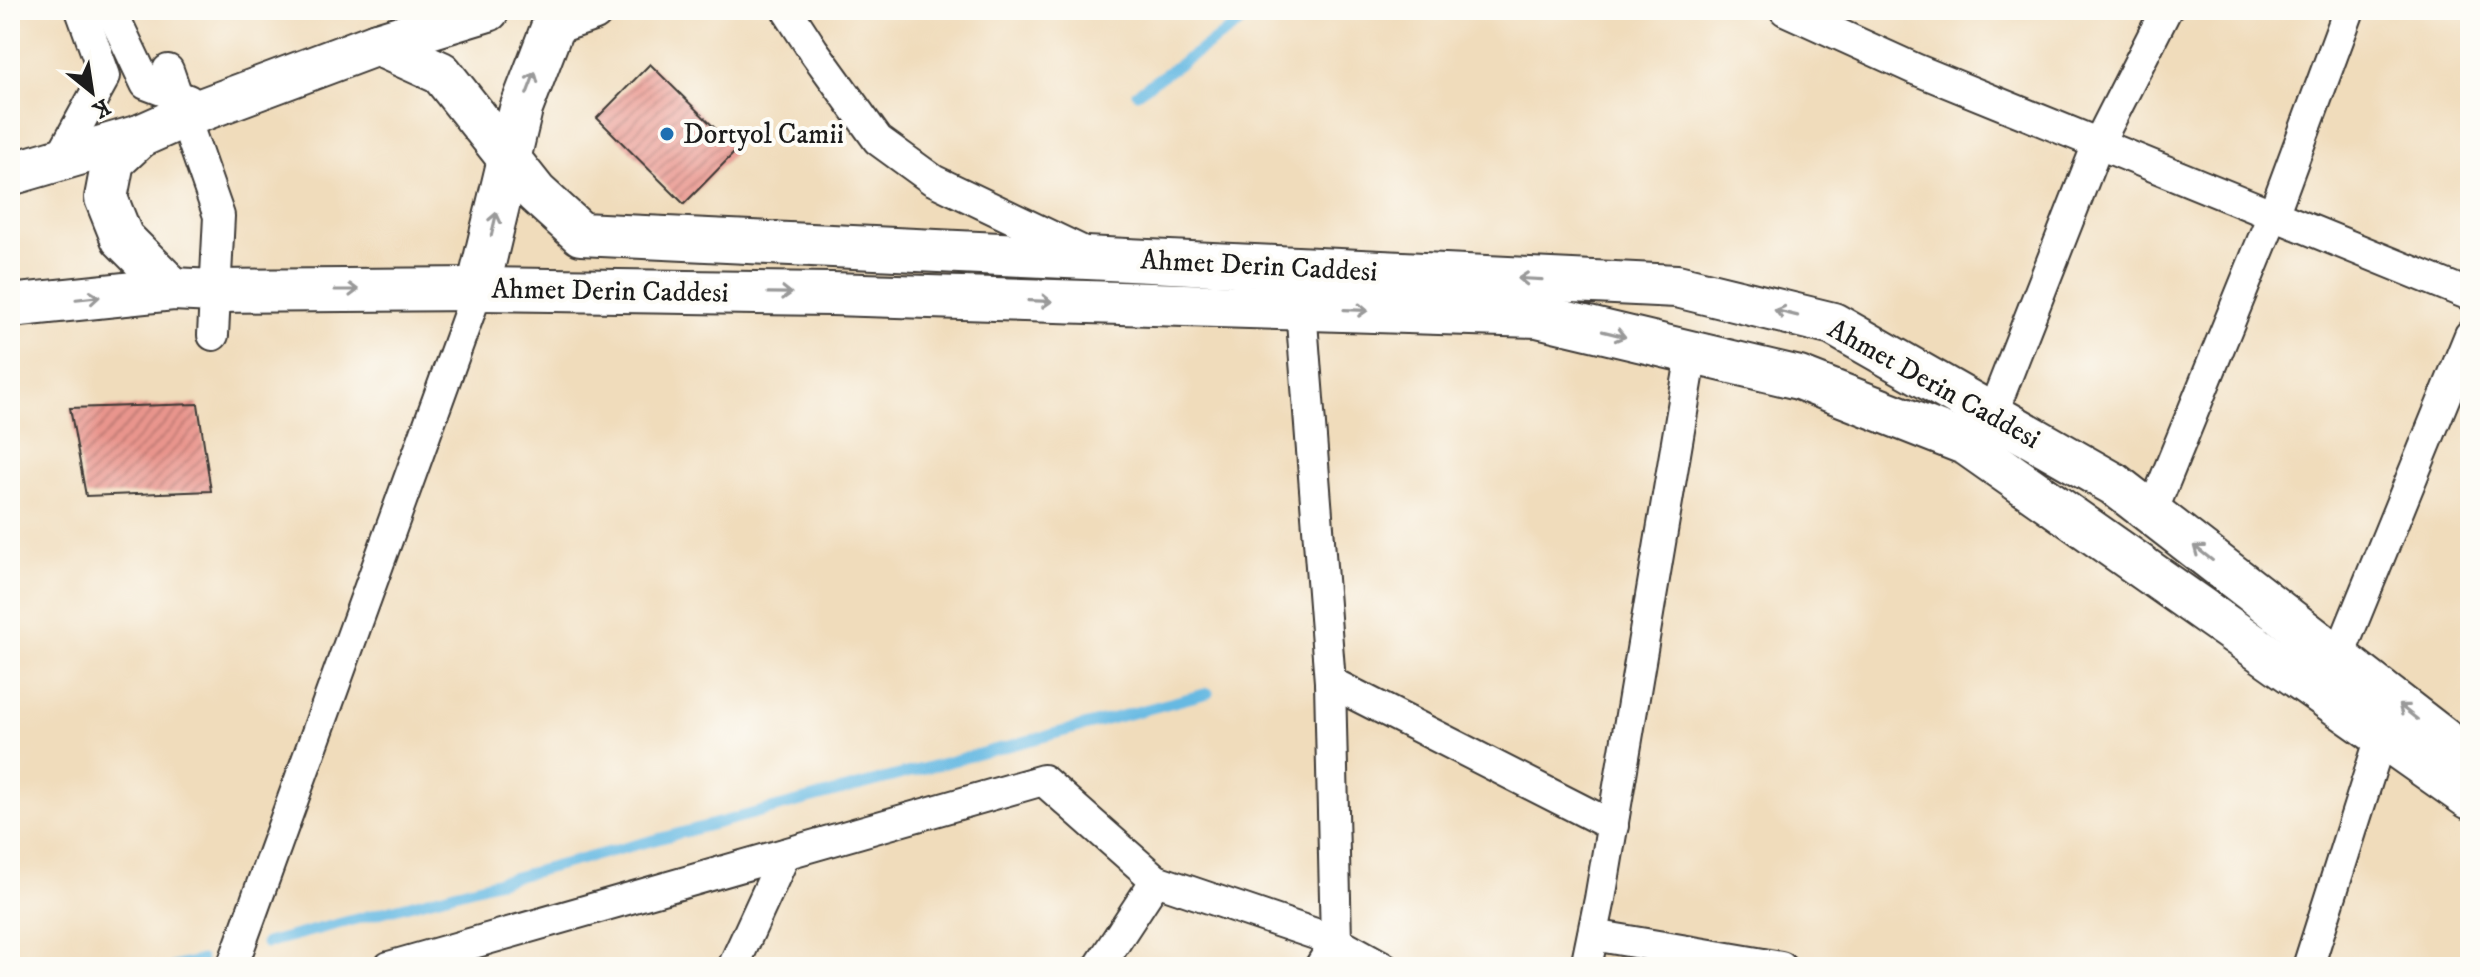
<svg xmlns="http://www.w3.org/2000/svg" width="2480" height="977" font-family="'IM FELL DW Pica',serif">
<defs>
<pattern id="building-hatch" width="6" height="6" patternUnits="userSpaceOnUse" patternTransform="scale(2)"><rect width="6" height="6" fill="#e9958d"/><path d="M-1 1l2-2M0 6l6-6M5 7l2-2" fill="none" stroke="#bc7972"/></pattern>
</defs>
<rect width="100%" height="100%" fill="#fdfcf7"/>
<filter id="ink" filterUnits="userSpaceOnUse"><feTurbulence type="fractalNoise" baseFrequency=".0125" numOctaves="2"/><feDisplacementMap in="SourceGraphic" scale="16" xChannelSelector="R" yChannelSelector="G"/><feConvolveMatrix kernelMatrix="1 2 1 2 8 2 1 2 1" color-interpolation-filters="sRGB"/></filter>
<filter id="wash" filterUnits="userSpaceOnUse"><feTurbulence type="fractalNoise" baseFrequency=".006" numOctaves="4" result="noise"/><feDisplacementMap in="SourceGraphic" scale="32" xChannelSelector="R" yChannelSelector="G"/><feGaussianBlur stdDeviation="1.8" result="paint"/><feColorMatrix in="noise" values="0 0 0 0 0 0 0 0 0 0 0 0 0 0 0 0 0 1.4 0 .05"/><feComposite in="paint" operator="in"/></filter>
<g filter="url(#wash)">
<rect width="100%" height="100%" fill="#f0dcbb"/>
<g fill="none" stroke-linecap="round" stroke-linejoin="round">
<g stroke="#66b9e2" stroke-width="11">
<path d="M1137,93l122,-83"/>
<path d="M266,943l942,-250"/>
<path d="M173,967l28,-7"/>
</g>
</g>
<g id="blocks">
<g fill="url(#building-hatch)">
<path d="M650,64l87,86 -53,54 -87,-86z"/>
<path d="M198,404l13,87 -125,5 -16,-88z"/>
</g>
</g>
</g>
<g filter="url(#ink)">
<use href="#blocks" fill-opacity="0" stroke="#3c3934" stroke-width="2"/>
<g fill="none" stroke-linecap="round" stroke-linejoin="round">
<defs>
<g id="street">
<path d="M111,10l35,74 42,16"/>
<path d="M787,10l26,40 65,90 55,40 151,72"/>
<path d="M1785,10l130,59 555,226"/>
<path d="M168,70l51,146 -6,119"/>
<path d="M60,158l45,-82 -24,-66"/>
<path d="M1301,309l29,373 6,259 47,26"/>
<path d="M1992,414l106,-270 68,-134"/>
<path d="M2152,512l121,-297 76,-205"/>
<path d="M2338,658l132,-323"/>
<path d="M1330,682l283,144"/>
<path d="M1593,935l188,32"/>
<path d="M232,967l246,-678"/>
<path d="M389,967l654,-187 113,100"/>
<path d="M733,967l52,-113"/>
<path d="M1099,967l57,-87 180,61 -16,26"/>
<path d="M1586,967l14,-68 92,-546"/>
<path d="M2308,967l74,-233"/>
</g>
<g id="secondary">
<path d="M377,44l111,-34"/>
<path d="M140,136l-27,25 -7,37 16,40 51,51"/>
<path d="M10,174l130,-38 45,-20 192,-72 64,29 95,120 45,41 1096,52 156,38 281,160 356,276"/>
<path d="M478,289l43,-180 33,-86 38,-13"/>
<path d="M10,306l163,-17 41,2 264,-2 353,5 707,22 261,62 168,66 503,354"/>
</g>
</defs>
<use href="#street" stroke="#3c3934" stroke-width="34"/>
<use href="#secondary" stroke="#3c3934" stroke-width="46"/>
<use href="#street" stroke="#fff" stroke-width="30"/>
<use href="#secondary" stroke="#fff" stroke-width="42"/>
</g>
<defs><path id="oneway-shaft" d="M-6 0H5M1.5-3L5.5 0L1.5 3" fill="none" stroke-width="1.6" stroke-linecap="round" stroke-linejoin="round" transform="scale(2)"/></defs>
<g stroke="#999">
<use href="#oneway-shaft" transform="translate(531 83) rotate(-69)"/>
<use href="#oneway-shaft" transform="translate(494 224) rotate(-77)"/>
<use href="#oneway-shaft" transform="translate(1530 279) rotate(-177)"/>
<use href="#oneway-shaft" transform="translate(347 290)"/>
<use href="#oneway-shaft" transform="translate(780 293) rotate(1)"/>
<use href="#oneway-shaft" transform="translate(88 298) rotate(-6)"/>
<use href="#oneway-shaft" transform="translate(1040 301) rotate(2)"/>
<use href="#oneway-shaft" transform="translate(1356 310) rotate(2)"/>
<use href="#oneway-shaft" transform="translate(1786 313) rotate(-166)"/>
<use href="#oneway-shaft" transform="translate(1614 334) rotate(14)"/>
<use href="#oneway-shaft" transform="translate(2203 553) rotate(-142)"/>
<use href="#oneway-shaft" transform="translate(2408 712) rotate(-142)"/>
</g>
</g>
<circle fill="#1f6fb2" stroke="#fdfcf7" stroke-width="3" cx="667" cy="134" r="8"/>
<g text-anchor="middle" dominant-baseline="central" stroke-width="8" stroke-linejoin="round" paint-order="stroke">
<g font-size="28" fill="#1c1c1c" stroke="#fdfcf7" text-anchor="start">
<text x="683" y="134">Dortyol Camii</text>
</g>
<g font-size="28" fill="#1c1c1c" stroke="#fdfcf7">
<text transform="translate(1259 266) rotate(3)">Ahmet Derin Caddesi</text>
<text transform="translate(610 291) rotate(1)">Ahmet Derin Caddesi</text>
<text transform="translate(1934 384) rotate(29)">Ahmet Derin Caddesi</text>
</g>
</g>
<rect width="2480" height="977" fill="none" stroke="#fdfcf7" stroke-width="40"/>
<g transform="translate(92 92) rotate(150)" stroke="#fdfcf7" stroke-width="6" paint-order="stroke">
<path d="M0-6L14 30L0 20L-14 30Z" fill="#1c1c1c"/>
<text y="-12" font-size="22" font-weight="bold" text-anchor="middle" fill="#1c1c1c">K</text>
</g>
</svg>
